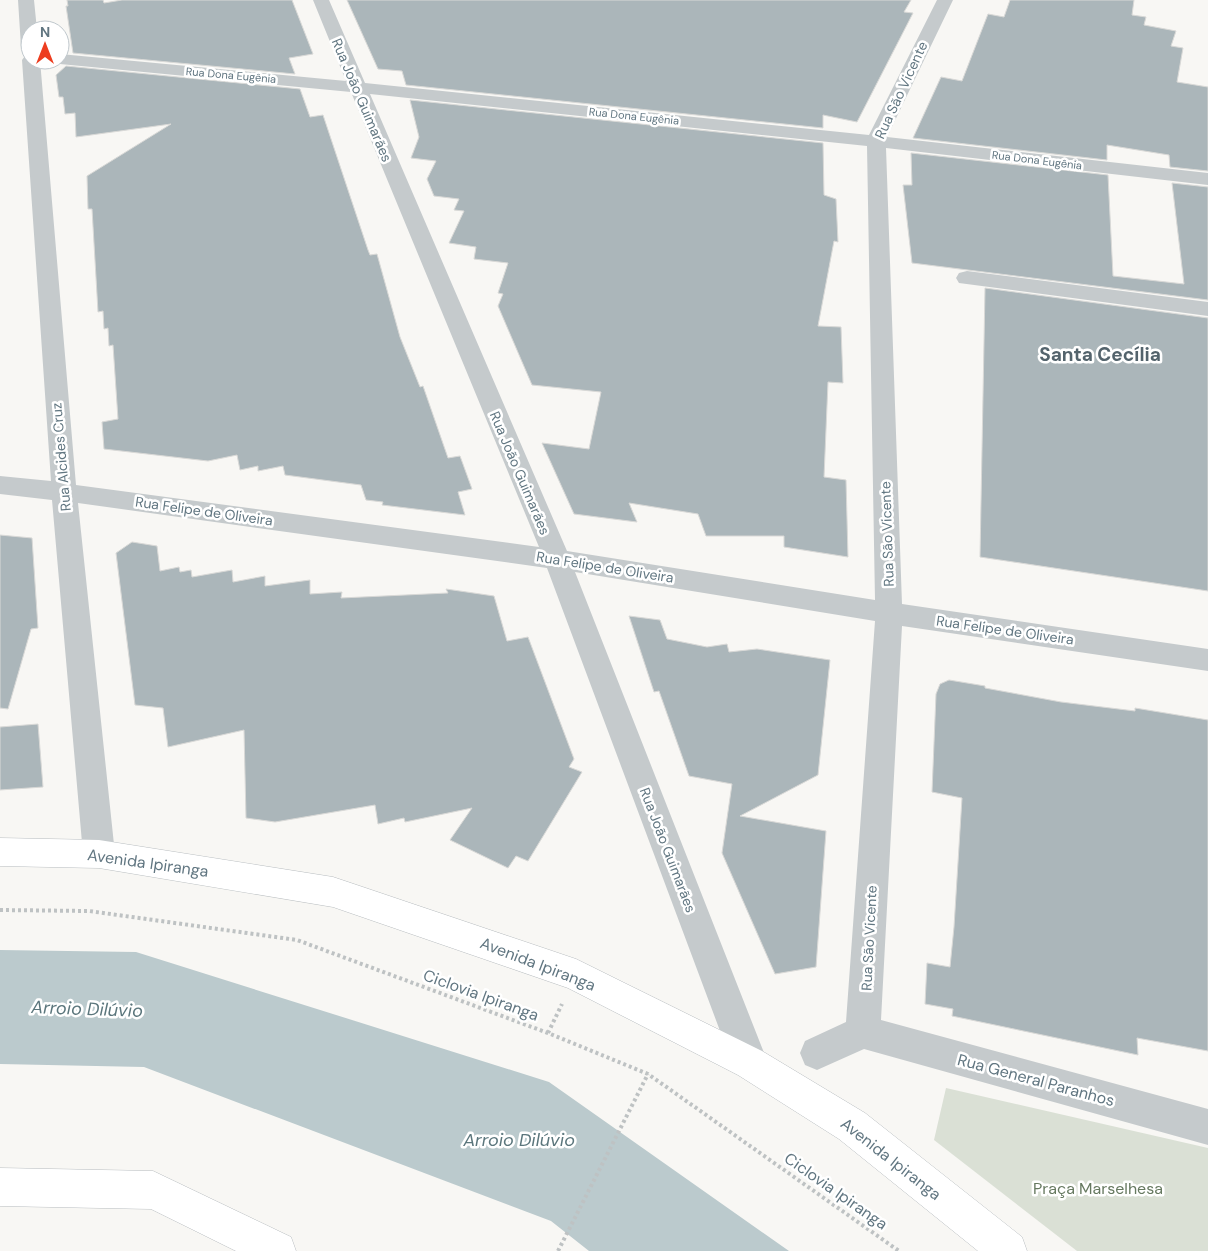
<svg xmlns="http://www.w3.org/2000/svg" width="1208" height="1251" font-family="'DM Sans',sans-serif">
<rect width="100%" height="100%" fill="#f8f7f4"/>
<path fill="#dae0d5" d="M946,1088l262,60v103h-131l-143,-111z"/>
<path fill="#bbcacd" d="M0,950l136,2 413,130 240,169h-200l-38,-30 -407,-154 -144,-3z"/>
<g fill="#abb6ba" stroke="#d9d9d7">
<path d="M67,0h36l1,3 18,-3h170l21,54 -24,4 6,16 -222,-21 -7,-47h2z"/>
<path d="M347,0h564l-7,12 9,1 -56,109 -34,-7v13l-417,-43 -4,-14 -24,-2z"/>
<path d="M1010,0h124l-2,15 14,2 -2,8 32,6 -5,15 12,2 -6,34 31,5v84l-38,-4 -1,-12 -62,-10v15l-194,-22 28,-61 21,4 26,-67 16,3z"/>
<path d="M66,66l234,23 10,28 13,-2 45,135 2,5 7,-1 23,83 20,50 3,-1 25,72 12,-2 12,33 -14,3 7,23 -83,-10 1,-3 -17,-2 -5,-15 -76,-10 -2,-9 -25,5v-5l-18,4 -3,-15 -29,6 -104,-12 -2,-27 16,-3 -5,-74 -4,1 -1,-18 -4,1 -1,-18 -5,1 -6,-103h-4l-1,-33 84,-52 -95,13 -1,-24 -10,1 -2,-17h-4l-3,-22z"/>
<path d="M410,100l413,43 1,52 12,4 2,43 -4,-1 -16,85 23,1 2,56 -15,-1 -4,95 22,3 2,77 -64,-10v-11h-78l-8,-22 -69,-11 8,19 -63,-8 -32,-71 47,6 12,-57 -69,-7 -34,-79 5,-12 -5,-1 10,-30 -34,-4 2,-12 -27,-4 15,-32 -10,-1 5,-11 -25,-3 -7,-17 9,-18 -25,-3 8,-21z"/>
<path d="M911,153l197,22 5,101 71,8 -12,-101 36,4v113l-296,-37 -9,-78h9z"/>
<path d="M985,288l223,30v273l-228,-34z"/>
<path d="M0,535l32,3 6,90 -7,1 -23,80 -8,-1z"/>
<path d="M132,542l25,4 3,25 19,-4 1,5 11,-2 1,7 40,-7 1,12 32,-6v10l45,-6v14l32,-2 -1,6 107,-5 -2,-4 48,7 13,45 21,-4 46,122 -5,8 13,5 -54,89 -12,-5 -8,12 -58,-28 22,-32 -67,14 -1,-4 -26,6 -3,-19 -100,17 -29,-4 -2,-88 -76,17 -5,-39 -28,-3 -19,-152z"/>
<path d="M629,616l31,4 7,19 40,8 20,-3 2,8 28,-3 73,11 -12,115 -78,41 86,15 -10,136 -41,7 -53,-121 10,-69 -43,-8 -30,-85 -5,1z"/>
<path d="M949,680l36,6v2l76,14 74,9v-3l73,12v331l-71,-13 1,17 -186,-39 1,-7 -28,-5 2,-41 23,4 4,-40 8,-129 -30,-6 4,-98 4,-10z"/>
<path d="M38,724l5,63 -43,3v-63z"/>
</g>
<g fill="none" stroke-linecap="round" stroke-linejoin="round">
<defs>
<g id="major">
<path d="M0,838l99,2 234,37 243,82 186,92 103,62 157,124 5,14h-49l-139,-112 -101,-64 -170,-87 -235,-81 -234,-39 -99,-2z"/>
<path d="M0,1168l153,3 138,66 5,14h-60l-85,-42 -151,-3z"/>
</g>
</defs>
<use href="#major" stroke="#b8bdc0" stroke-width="1"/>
<g stroke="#bec2c3" stroke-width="4" stroke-dasharray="3 3" stroke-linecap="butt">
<path d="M0,910l89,1 208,29 251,93 100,41 251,177"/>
<path d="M548,1033l14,-29"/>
<path d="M558,1251l90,-177"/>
</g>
<g fill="#c5cacc" fill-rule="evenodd">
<path d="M18,0h16l3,30h-7v22l-6,-1 -3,-4z"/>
<path d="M313,0h16l36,83 504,52 68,-135h16l-66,137 321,36v12l-322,-37 16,456 306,45v22l-306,-45 -21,394 327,89v36l-344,-96 -47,21 -12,-5 -5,-12 5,-12 41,-19 29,-401 -300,-49 193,491 -6,12 -12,6 -12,-6 -6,-12 -185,-495 -469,-65 37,351 -5,10 -11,4 -11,-4 -5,-10 -31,-354 -52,-6v-18l51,5 -29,-421 3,-4 5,-1v5h10l36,425 463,62 -188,-455 -291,-28 -6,-1 -2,-3h8v-6l286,27zM370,94l497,52 8,454 -308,-49z"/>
<path d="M967,271l241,31v14l-249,-33 -3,-5 3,-5z"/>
</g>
<use href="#major" fill="#fff" fill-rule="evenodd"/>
</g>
<g text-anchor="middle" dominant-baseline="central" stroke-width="5" stroke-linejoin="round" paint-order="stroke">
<g font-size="11" fill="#617681" stroke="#fff">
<text transform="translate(231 75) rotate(5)">Rua Dona Eugênia</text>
<text transform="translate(634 116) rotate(6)">Rua Dona Eugênia</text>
<text transform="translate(1037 160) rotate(7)">Rua Dona Eugênia</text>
</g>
<g font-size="14" fill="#617681" stroke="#fff">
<text transform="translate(901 90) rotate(-65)">Rua São Vicente</text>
<text transform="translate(362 100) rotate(67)">Rua João Guimarães</text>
<text transform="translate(61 457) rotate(-95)">Rua Alcides Cruz</text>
<text transform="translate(520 473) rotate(67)">Rua João Guimarães</text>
<text transform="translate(204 511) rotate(8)">Rua Felipe de Oliveira</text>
<text transform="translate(887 534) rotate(-92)">Rua São Vicente</text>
<text transform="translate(605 567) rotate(9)">Rua Felipe de Oliveira</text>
<text transform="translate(1005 630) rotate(8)">Rua Felipe de Oliveira</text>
<text transform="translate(668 850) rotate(69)">Rua João Guimarães</text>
<text transform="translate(869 938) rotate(-87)">Rua São Vicente</text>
</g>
<g font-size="16" fill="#617681" stroke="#fff">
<text transform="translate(148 863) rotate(8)">Avenida Ipiranga</text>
<text transform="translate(538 964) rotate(21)">Avenida Ipiranga</text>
<text transform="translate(481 995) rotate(20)">Ciclovia Ipiranga</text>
<text transform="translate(1036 1080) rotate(15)">Rua General Paranhos</text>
<text transform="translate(891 1159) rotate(38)">Avenida Ipiranga</text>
<text transform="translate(836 1191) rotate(35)">Ciclovia Ipiranga</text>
</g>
<g font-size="16" fill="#667960" stroke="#fff">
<text x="1098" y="1188">Praça Marselhesa</text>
</g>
<g font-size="18" font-style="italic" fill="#5b767c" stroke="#fff">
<text transform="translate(87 1009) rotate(2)">Arroio Dilúvio</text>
<text x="519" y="1140">Arroio Dilúvio</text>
</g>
<g font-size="19" font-weight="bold" fill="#53636c" stroke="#fff">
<text x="1100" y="354">Santa Cecília</text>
</g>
</g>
<g transform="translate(45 45)"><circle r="24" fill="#ffffff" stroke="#c0c8cd"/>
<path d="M0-4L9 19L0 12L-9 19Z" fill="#ed3d1f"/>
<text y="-8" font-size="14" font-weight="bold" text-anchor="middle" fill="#617681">N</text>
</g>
</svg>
